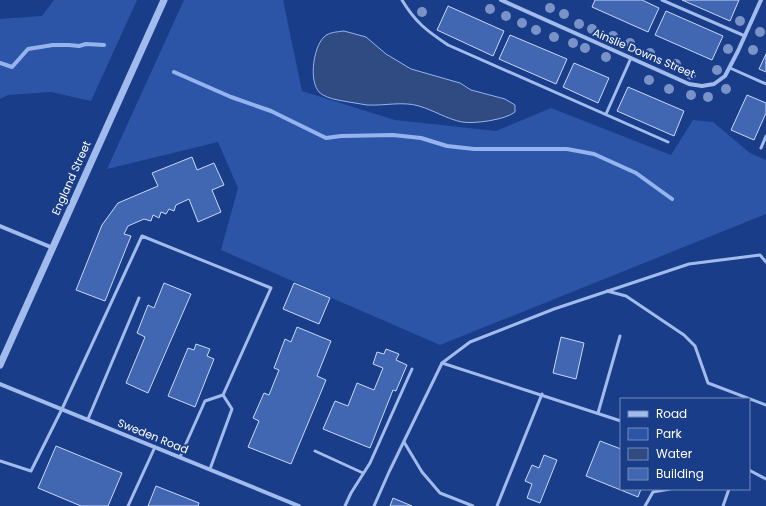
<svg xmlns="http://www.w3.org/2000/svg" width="766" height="506" font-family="Poppins,sans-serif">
<rect width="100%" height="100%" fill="#193d89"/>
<g fill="#2c55a7">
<path d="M54,0h83l-46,101 -40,-9 -43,3 -8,4v-80l42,-3z"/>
<path d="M184,0h99l19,91 93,29 101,11 55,-23 120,47 22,-35 20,2 37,31 16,7v54l-326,131 -219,-95 17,-62 -20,-46 -111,27z"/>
</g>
<path fill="#304a82" stroke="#95b4ef" d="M344,31l22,6 20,17 25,15 49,14 11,7 34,9 10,6v7c-10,8 -41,12 -53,10 -15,-3 -29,-12 -43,-16 -17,-5 -34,0 -52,-1 -8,-1 -16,-3 -24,-4 -6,-1 -15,-3 -20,-6 -16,-8 -10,-48 1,-58 5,-5 13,-5 20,-6z"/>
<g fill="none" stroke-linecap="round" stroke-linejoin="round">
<g stroke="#95b4ef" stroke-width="4">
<path d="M0,63l12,4 16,-18 25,-4h16l10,1 7,-2 18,1"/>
<path d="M174,72l57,25 40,14 55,27 15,-2 52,-1 28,3 26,8 27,3h93l27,5 42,19 36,26"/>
</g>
</g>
<g fill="#4267b2" stroke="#c8d8f9">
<path d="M595,0h47l17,8 -11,24 -56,-25z"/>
<path d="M682,0h57l-9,21z"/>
<path d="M448,6l56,25 -11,25 -56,-26z"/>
<path d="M666,11l57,25 -11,24 -57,-25z"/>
<path d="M510,35l57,24 -11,25 -57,-25z"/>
<path d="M766,54v18l-7,-3z"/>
<path d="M574,63l35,15 -11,25 -35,-16z"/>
<path d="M628,87l56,24 -10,25 -57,-25z"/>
<path d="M747,95l19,8v10l-12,27 -23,-10z"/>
<path d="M192,157l5,13 17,-7 10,22 -12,5 9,22 -23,10 -9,-23 -13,6 -2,6 -5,-2 -3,5 -5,-2 -2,6 -6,-3 -2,6 -7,-2 -16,7 -4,8 7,2 -26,65 -29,-11 26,-65 16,-22 40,-17 -6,-13z"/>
<path d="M164,283l27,11 -43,99 -22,-10 19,-46 -8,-4 11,-28 6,3z"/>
<path d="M294,283l36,15 -11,26 -36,-15z"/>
<path d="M297,327l34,14 -14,35 9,4 -35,84 -43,-17 11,-26 -6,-3 11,-25 5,2 10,-25 -5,-2 11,-29 6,3z"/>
<path d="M561,337l23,6 -8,36 -23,-6z"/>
<path d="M196,344l14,5 -3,7 7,3 -19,48 -27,-11 20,-48 6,2z"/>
<path d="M386,349l13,5 -3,6 11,5 -11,26 -3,-1 -23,58 -47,-19 12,-28 13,5 9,-23 17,7 9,-22 -10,-4 4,-12 7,2z"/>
<path d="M600,441l21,8v40h20l-3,8 -52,-21z"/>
<path d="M56,446l66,27 -14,33h-27l-43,-18z"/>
<path d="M544,455l13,5 -17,43 -13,-5 5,-14 -7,-3 7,-16 7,3z"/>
<path d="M156,486l43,17 -1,3h-50z"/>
<path d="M393,498l19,8h-22z"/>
</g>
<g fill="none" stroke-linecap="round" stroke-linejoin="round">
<g stroke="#a2bbed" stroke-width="3">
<path d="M402,0c13,22 25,31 46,45l220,97"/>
<path d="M662,0l83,36"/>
<path d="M730,68l36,16"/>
<path d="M606,114l25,-56"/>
<path d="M761,148l5,-12"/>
<path d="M607,291l19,5 58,39 11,11 13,37 58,22"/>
<path d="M442,363l179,58"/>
<path d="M598,413l22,-77"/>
<path d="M88,419l51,-121"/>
<path d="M404,442l18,30 18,21 33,13"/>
<path d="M315,451l48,22"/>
<path d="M0,461l31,10 31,-62 80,-173 129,52 -48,107 -18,6 -25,56"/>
<path d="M210,469l22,-60 -9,-14"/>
<path d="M749,470l17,9"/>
<path d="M128,506l27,-59"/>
<path d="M345,506l6,-13 19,-30 42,-94"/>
<path d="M374,506l15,-34 53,-109 28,-21 84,-33 135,-45 71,-9 6,7"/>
<path d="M497,506l45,-112"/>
<path d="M645,506l8,-14 17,-3"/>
<path d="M723,506l6,-17"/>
</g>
<g stroke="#a2bbed" stroke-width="4">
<path d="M501,0l188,84 13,2 12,-2 11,-8 13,-25 23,-51"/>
<path d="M0,226l53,22"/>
<path d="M0,384l299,122"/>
</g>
<path stroke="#a2bbed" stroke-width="7" d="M0,365l164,-365"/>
</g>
<g fill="#7992c7">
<circle cx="550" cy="8" r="5"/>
<circle cx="490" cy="9" r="5"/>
<circle cx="422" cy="12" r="5"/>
<circle cx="564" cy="14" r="5"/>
<circle cx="506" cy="16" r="5"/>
<circle cx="740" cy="21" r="5"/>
<circle cx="522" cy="23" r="5"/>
<circle cx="579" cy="24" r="5"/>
<circle cx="592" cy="29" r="5"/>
<circle cx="536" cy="30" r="5"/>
<circle cx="760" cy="32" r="5"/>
<circle cx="613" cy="36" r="5"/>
<circle cx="554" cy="37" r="5"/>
<circle cx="573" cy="43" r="5"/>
<circle cx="630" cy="43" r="5"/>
<circle cx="585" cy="48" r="5"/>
<circle cx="728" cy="49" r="5"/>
<circle cx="753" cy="50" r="5"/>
<circle cx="650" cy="53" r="5"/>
<circle cx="606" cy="57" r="5"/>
<circle cx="676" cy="64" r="5"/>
<circle cx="717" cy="70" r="5"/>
<circle cx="691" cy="75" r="5"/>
<circle cx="649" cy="80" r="5"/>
<circle cx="669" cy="89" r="5"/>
<circle cx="726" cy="89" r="5"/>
<circle cx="691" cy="95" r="5"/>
<circle cx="708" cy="97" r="5"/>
</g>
<g text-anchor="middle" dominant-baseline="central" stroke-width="4" stroke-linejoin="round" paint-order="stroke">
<g font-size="11" fill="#fff" stroke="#193d89">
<text transform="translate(644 53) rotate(23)">Ainslie Downs Street</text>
<text transform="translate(71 178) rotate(-66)">England Street</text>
<text transform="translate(153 436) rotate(22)">Sweden Road</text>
</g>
</g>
<rect x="620" y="398" width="130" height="92" fill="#193d89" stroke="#758bb8"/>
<rect x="628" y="411" width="20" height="6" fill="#a2bbed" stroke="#758bb8"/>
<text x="656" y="418" font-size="12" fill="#ffffff">Road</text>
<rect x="628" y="428" width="20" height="12" fill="#2c55a7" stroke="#758bb8"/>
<text x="656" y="438" font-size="12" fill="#ffffff">Park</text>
<rect x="628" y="448" width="20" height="12" fill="#304a82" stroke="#758bb8"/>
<text x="656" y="458" font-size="12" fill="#ffffff">Water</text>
<rect x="628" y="468" width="20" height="12" fill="#4267b2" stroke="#758bb8"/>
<text x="656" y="478" font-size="12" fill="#ffffff">Building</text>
</svg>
